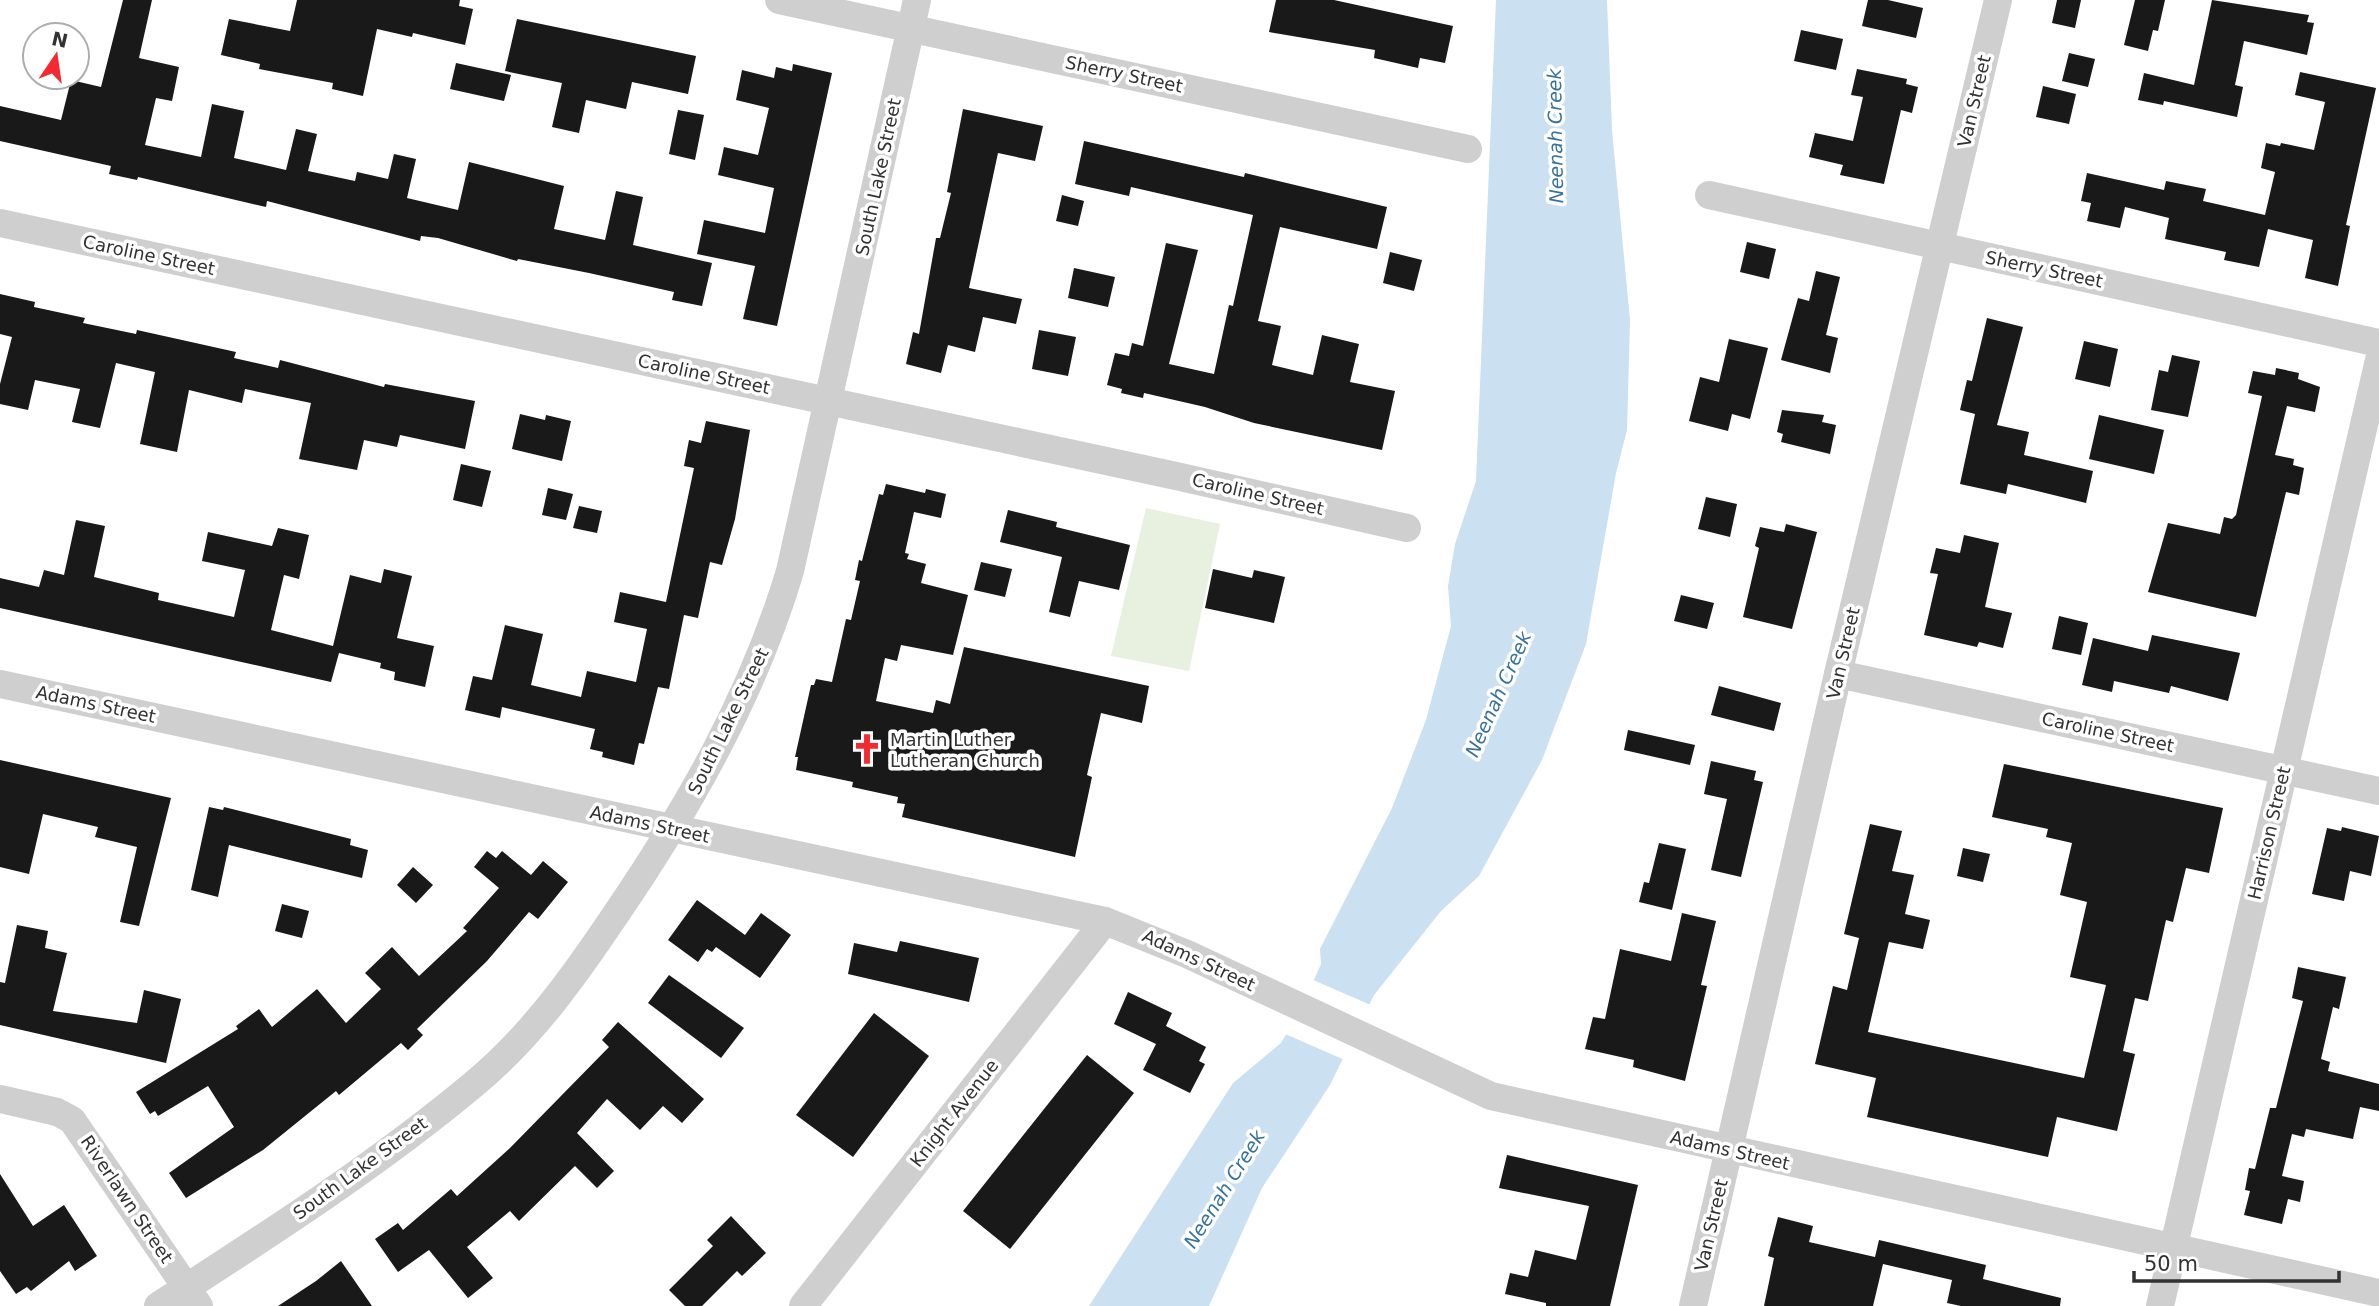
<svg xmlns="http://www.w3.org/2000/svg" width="2379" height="1306" font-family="'DejaVu Sans',sans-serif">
<rect width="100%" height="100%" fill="#fff"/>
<path fill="#e8f0e0" d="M1146,508l74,16 -31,147 -78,-15z"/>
<path fill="#cbe0f0" d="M1496,0h111l5,130 18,190 -3,110 -11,43 -30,171 -44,116 -63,116 -38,35 -67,84 -44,90 -68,103 -53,118h-120l144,-223 48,-40 20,-34 20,-45 -1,-15 72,-141 34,-88 25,-94 -3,-40 7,-42 21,-63z"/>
<path fill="#fff" d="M1311,979l62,27 -26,55 -64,-28z"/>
<g fill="#191919">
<path d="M123,0h29l-13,58 40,9 -7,34 -16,-3 -11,47 56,12 11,-53 32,7 -10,47 52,12 10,-41 21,5 -9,37 47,10 2,-9 31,7 6,-25 22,5 -9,39 51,12 11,-48 95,24 -10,43 51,11 11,-49 27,6 -10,48 79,18 -10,43 -30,-6 2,-8 -85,-19 -71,-14 -1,2 -79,-23 -17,-2 -1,5 -153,-40 -1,6 -128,-30 -1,3 -28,-6 2,-8 -111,-25v-35l61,14 10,-40 30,7z"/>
<path d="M297,0h163l-1,6 14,3 -8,36 -52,-12 -1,4 -35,-8 -14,67 -31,-7 1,-6 -74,-14 1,-5 -39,-9 8,-36 61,12z"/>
<path d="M1276,0h58l119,26 -8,37 -25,-5 -2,10 -44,-10 1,-8 -106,-18z"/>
<path d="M1868,0h20l35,8 -7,30 -54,-12z"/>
<path d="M2057,0h24l-6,28 -23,-5z"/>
<path d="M2135,0h30l-7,31 -5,-1 -5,21 -24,-6z"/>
<path d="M2212,0l97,15 -2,7 7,1 -7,32 -63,-14 -9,44 8,2 -6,30 -73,-16 -1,4 -25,-5 6,-27 50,12z"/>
<path d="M517,19l179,37 -8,38 -56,-12 -6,27 -40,-9 -7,33 -27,-6 10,-44 -57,-12z"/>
<path d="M1801,30l42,9 -7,31 -42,-9z"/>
<path d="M2069,53l26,6 -7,28 -26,-6z"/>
<path d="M456,63l55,12 -7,26 -54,-12z"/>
<path d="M793,64l39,9 -55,253 -34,-7 12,-53 -58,-12 7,-34 61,13 9,-45 -56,-13 6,-28 34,8 11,-47 -33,-8 6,-30 32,8 2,-11 16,4z"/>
<path d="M1857,69l50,10 -1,5 12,3 -6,26 -11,-3 -17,74 -44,-9 3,-10 -34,-8 6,-24 38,8 10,-44 -12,-2z"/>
<path d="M2300,72l76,16 -30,137 4,1 -12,60 -33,-8 8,-38 -45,-11 -9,38 -35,-7 2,-8 -61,-13 4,-21 -44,-11 -5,21 -33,-7 4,-18 -10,-2 6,-28 77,17 2,-9 40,8 -3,12 62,14 10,-43 -14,-4 5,-25 14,3 1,-3 33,7 11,-48 -30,-7z"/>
<path d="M2043,86l33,8 -7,30 -33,-7z"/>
<path d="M963,109l80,17 -8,35 -37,-8 -29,135 53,11 -6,25 -33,-7 -8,35 -27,-7 -7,28 -35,-9 7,-32 6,2 17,-96h4l11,-45 -4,-1z"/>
<path d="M678,110l26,5 -9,45 -26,-6z"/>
<path d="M1084,141l160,36 1,-4 142,34 -10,42 -97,-22 -22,94 23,5 -9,39 41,10 9,-40 37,9 -9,38 45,9 -13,59 -128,-27 -49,-16 -61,-14 -1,5 -22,-5 1,-4 -15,-4 8,-32 14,3 3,-13 11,3 23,-103 32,7 -29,114 45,10 15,-69 4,1 20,-91 -122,-28 -2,9 -54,-12z"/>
<path d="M1062,195l22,6 -6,25 -22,-5z"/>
<path d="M1747,242l29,7 -7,30 -29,-7z"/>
<path d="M1390,252l32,8 -8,31 -31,-8z"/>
<path d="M1074,268l41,9 -7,30 -40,-9z"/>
<path d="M1816,271l24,6 -14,58 12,3 -8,35 -49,-13 17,-62 11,3z"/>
<path d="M0,294l35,8 -1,5 51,11 -2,5 53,11 1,-4 99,22 -2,6 44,10 2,-8 104,27 1,-3 90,17 -10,48 -65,-14 -3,12 -33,-7 -7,30 -58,-11 12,-56 -66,-14 -3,14 -53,-13 -12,62 -37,-8 15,-72 -39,-9 -16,65 -28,-6 8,-33 -45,-9 -7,30 -28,-6v-20l12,-47 -12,-3z"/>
<path d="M1987,318l36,9 -26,98 32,7 -5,23 69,16 -7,32 -78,-19 -2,10 -46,-10 15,-70 -15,-4 7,-30 5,1z"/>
<path d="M1039,330l37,7 -8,39 -36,-7z"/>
<path d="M1729,339l39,9 -18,71 -18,-5 -4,17 -39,-10 11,-44 19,5z"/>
<path d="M2084,341l34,8 -8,38 -35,-8z"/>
<path d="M2172,355l28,6 -12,56 -37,-7 8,-40 9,2z"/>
<path d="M2276,368l23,5 -1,6 22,8 -5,25 -28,-6 -12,49 19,4 -1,6 11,3 -5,27 -13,-3 -30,125 -108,-25 20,-69 52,11 4,-17 8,2 4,-4 26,-119 -14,-3 5,-22 22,4z"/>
<path d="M1782,410l42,5 -2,7 14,3 -6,29 -49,-12 2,-8 -6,-2z"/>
<path d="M520,414l25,6 1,-5 25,6 -9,40 -50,-12z"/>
<path d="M2099,415l65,15 -10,44 -65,-15z"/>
<path d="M706,421l44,9 -15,89 -13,46 -12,-3 -12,56 -14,-3 -15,74 -11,-2 -14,57 -5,-1 -5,22 -32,-8 1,-5 -13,-3 5,-20 -93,-22 -2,11 -35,-8 8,-34 19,4 13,-55 38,9 -12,51 50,12 6,-26 49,11 11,-53 -33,-7 6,-30 46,10 28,-134 -10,-2 5,-26 12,3z"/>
<path d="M461,464l30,7 -9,36 -29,-7z"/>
<path d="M886,484l39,9 1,-4 20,5 -5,24 -27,-6 -9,41 4,1 -2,5 19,5 -5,19 47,12 -15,60 -52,-10 -4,16 -12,-3 -9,43 57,12 3,-13 14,4 14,-57 185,39 -7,37 -41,-10 -14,62 5,2 -17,80 -173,-40 3,-13 -8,-1 1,-6 -46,-10 1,-5 -57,-12 2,-13h-3l16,-72h3l2,-6 16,3 14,-63 5,1 9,-39 -5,-1 4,-20 3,1 17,-67 4,1z"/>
<path d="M548,488l25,6 -7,26 -24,-5z"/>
<path d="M1706,497l31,7 -7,33 -32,-8z"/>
<path d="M579,506l23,5 -5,22 -24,-5z"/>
<path d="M1008,510l49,12 -1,5 74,18 -11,45 -40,-9 -9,36 -21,-5 13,-55 -62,-15z"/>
<path d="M76,520l29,6 -11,51 65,16 -1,7 76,17 11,-47 -43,-9 6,-29 64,14 6,-18 31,7 -10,44 -15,-4 -13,55 62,16 17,-71 31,8 3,-14 28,7 -15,62 37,8 -9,41 -31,-7 1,-8 -15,-4 1,-5 -42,-10 -8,29 -331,-74v-30l39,9 5,-17 20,5z"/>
<path d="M1786,524l31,8 -25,97 -49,-12 16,-69 -4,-2 5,-19 24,5z"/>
<path d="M1964,535l35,8 -14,64 27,6 -9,35 -24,-6 -2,5 -53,-12 14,-61 -8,-1 6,-25 24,5z"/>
<path d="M981,562l31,7 -7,28 -31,-7z"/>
<path d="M1213,569l39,9 2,-8 31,7 -11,46 -69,-15z"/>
<path d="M1681,595l33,8 -7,26 -33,-8z"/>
<path d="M2059,616l29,7 -7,32 -29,-6z"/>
<path d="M2152,635l88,18 -12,48 -57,-15 -2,7 -55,-12 -2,11 -30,-7 11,-47 55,13z"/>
<path d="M1719,686l62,17 -7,28 -63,-16z"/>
<path d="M1628,730l67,15 -5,20 -66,-15z"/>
<path d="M0,760l171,38 -32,128 -19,-4 17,-75 -42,-10 3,-10 -55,-13 -14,60 -29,-7z"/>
<path d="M1711,761l45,10 -2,9 9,2 -22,95 -30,-7 16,-71 -23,-5z"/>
<path d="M2004,764l219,44 -14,65 -23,-5 -13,54 -7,-2 -18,81 -13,-3 -12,53 12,3 -18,77 -60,-14 -9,40 -181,-40 9,-39 -61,-14 18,-78 14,4 12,-52 -15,-4 26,-110 32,7 -10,40 22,4 -9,39 25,6 -7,29 -34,-7 -21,90 216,46 22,-93 -36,-8 17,-75 -27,-7 12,-52 -26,-6 2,-8 -56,-12z"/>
<path d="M209,807l14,3 1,-3 127,32 -1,6 18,5 -6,28 -133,-33 -11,52 -27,-7z"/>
<path d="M2342,827l37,9 -8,40 -21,-5 -6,30 -32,-7 15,-66 14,3z"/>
<path d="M1659,843l27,6 -14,61 -33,-8 5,-20 5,1z"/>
<path d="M1963,848l27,6 -7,28 -26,-6z"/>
<path d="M487,851l9,7 6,-7 29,24 12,-14 25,21 -30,37 -9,-7 -42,49 -70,68 6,6 -15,15 -7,-7 -62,52 -3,-4 -73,59 -77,48 -17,-25 65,-46 -26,-41 -50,30 -3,-5 -5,3 -14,-22 102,-63 -2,-3 23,-17 13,18 45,-38 29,34 35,-34 -16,-16 27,-26 27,29 48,-45 -4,-3 36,-40 -25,-21z"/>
<path d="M413,867l20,18 -17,18 -19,-18z"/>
<path d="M697,900l48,35 16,-22 30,22 -31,43 -44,-31 -4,5 -5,-3 -9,13 -30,-22z"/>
<path d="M282,904l27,7 -7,27 -27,-7z"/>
<path d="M1682,913l34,8 -15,64 6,1 -22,95 -52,-14 1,-7 -49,-11 8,-32 12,2 15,-70 51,12z"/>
<path d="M17,925l31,6 -3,17 22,5 -14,58 84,12 7,-33 37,9 -15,64 -166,-38v-43l5,1z"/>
<path d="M900,941l79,17 -10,44 -121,-28 6,-31 43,9z"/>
<path d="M2298,967l48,10 -7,32 -6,-2 -12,52 9,3 -2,9 51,13v27l-19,-4 -7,32 -47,-10 -2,8 -12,-3 -10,42 22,5 -4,21 -12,-3 -6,25 -38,-9 6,-24 -5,-1 4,-22 6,1 15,-61h6l27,-107 -11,-3z"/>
<path d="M669,975l75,53 -23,30 -73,-55z"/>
<path d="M1128,992l44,21 -6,13 40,21 -7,14 6,3 -15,29 -47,-23 13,-26 -42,-20z"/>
<path d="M874,1013l55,43 -76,101 -57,-42z"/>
<path d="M618,1022l86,77 -22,24 -19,-17 -23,24 -33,-31 -30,34 37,38 -17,17 -22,-22 -56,55 -9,-10 -43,36 26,31 -25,20 -39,-48 -31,22 -23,-33 23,-16 5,7 48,-41 6,7 53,-48 99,-101 -7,-7z"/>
<path d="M1087,1055l47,38 -124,156 -47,-38z"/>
<path d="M1507,1155l131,30 -28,121h-64v-3l-41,-9 5,-21 18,4 7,-27 41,10 13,-54 -90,-18z"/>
<path d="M0,1174l33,52 31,-21 33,51 -22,15 -6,-10 -38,30 -4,-4 -11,7 -16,-23z"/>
<path d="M731,1216l35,37 -24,23 -5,-5 -35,35h-17l-16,-16 44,-44 -6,-6z"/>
<path d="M1778,1217l35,9 -4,16 66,15 4,-17 107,25 -3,14 78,19 -1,8h-99l-14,-3 5,-23 -69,-16 -10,42h-109l10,-48 -6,-2z"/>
<path d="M341,1261l31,45h-94l38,-25z"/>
</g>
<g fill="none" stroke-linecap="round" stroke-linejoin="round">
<g stroke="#cfcfcf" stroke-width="28">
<path d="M779,0l689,149"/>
<path d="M1709,195l670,148"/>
<path d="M0,223l1176,253 231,52"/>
<path d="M1838,674l541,117"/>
<path d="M0,684l1105,237 82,33 304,142 888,197"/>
<path d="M0,1099l57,13 15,8 127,186"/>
<path d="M158,1306c108,-70 218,-140 316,-222 58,-48 101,-109 142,-170 73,-107 137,-219 174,-343l127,-571"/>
<path d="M803,1306l302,-385"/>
<path d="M1693,1306l145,-632 160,-674"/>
<path d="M2160,1306l219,-946"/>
</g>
</g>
<defs>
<symbol id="church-bare" viewBox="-9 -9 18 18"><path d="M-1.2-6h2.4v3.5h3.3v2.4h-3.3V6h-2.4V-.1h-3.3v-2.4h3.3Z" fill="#f52930" stroke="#fff" stroke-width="2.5" paint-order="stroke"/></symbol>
</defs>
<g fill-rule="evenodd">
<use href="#church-bare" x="845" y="727" width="44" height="44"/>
</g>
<g text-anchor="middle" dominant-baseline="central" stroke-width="7" stroke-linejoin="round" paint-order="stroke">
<g font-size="18" fill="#323232" stroke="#fff">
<text transform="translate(1124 74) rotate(12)">Sherry Street</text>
<text transform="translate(1974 101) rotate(-77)">Van Street</text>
<text transform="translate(878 177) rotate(-78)">South Lake Street</text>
<text transform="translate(149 255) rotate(12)">Caroline Street</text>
<text transform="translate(2044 269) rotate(12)">Sherry Street</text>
<text transform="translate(704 374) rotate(12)">Caroline Street</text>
<text transform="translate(1258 494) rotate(13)">Caroline Street</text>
<text transform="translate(1843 653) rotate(-77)">Van Street</text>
<text transform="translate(96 704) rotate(12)">Adams Street</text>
<text transform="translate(728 721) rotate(-64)">South Lake Street</text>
<text transform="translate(2108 732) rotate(12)">Caroline Street</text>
<text transform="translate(650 824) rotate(12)">Adams Street</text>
<text transform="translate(2269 833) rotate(-77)">Harrison Street</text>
<text transform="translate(1199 960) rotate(25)">Adams Street</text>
<text transform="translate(954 1113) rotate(-52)">Knight Avenue</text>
<text transform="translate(1730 1150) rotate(13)">Adams Street</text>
<text transform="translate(360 1168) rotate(-36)">South Lake Street</text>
<text transform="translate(127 1199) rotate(56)">Riverlawn Street</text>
<text transform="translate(1711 1225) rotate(-77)">Van Street</text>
</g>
<g font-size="18" fill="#323232" stroke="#fff" text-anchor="start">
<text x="890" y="739">Martin Luther<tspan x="890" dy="21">Lutheran Church</tspan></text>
</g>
<g font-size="19" font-style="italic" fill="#37729d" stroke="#fff">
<text transform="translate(1555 136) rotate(-91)">Neenah Creek</text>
<text transform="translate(1498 694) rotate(-66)">Neenah Creek</text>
<text transform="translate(1224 1189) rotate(-58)">Neenah Creek</text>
</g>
</g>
<g transform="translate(56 56) rotate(13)"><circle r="33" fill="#ffffff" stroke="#adadad" stroke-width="2"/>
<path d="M0-5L12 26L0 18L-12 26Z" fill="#f52930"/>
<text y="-10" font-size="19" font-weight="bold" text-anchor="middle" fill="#323232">N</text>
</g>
<path d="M2134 1271v10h205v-10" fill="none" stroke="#323232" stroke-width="3.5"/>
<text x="2144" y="1271" font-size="21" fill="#323232" stroke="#ffffff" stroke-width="5" paint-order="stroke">50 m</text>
</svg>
